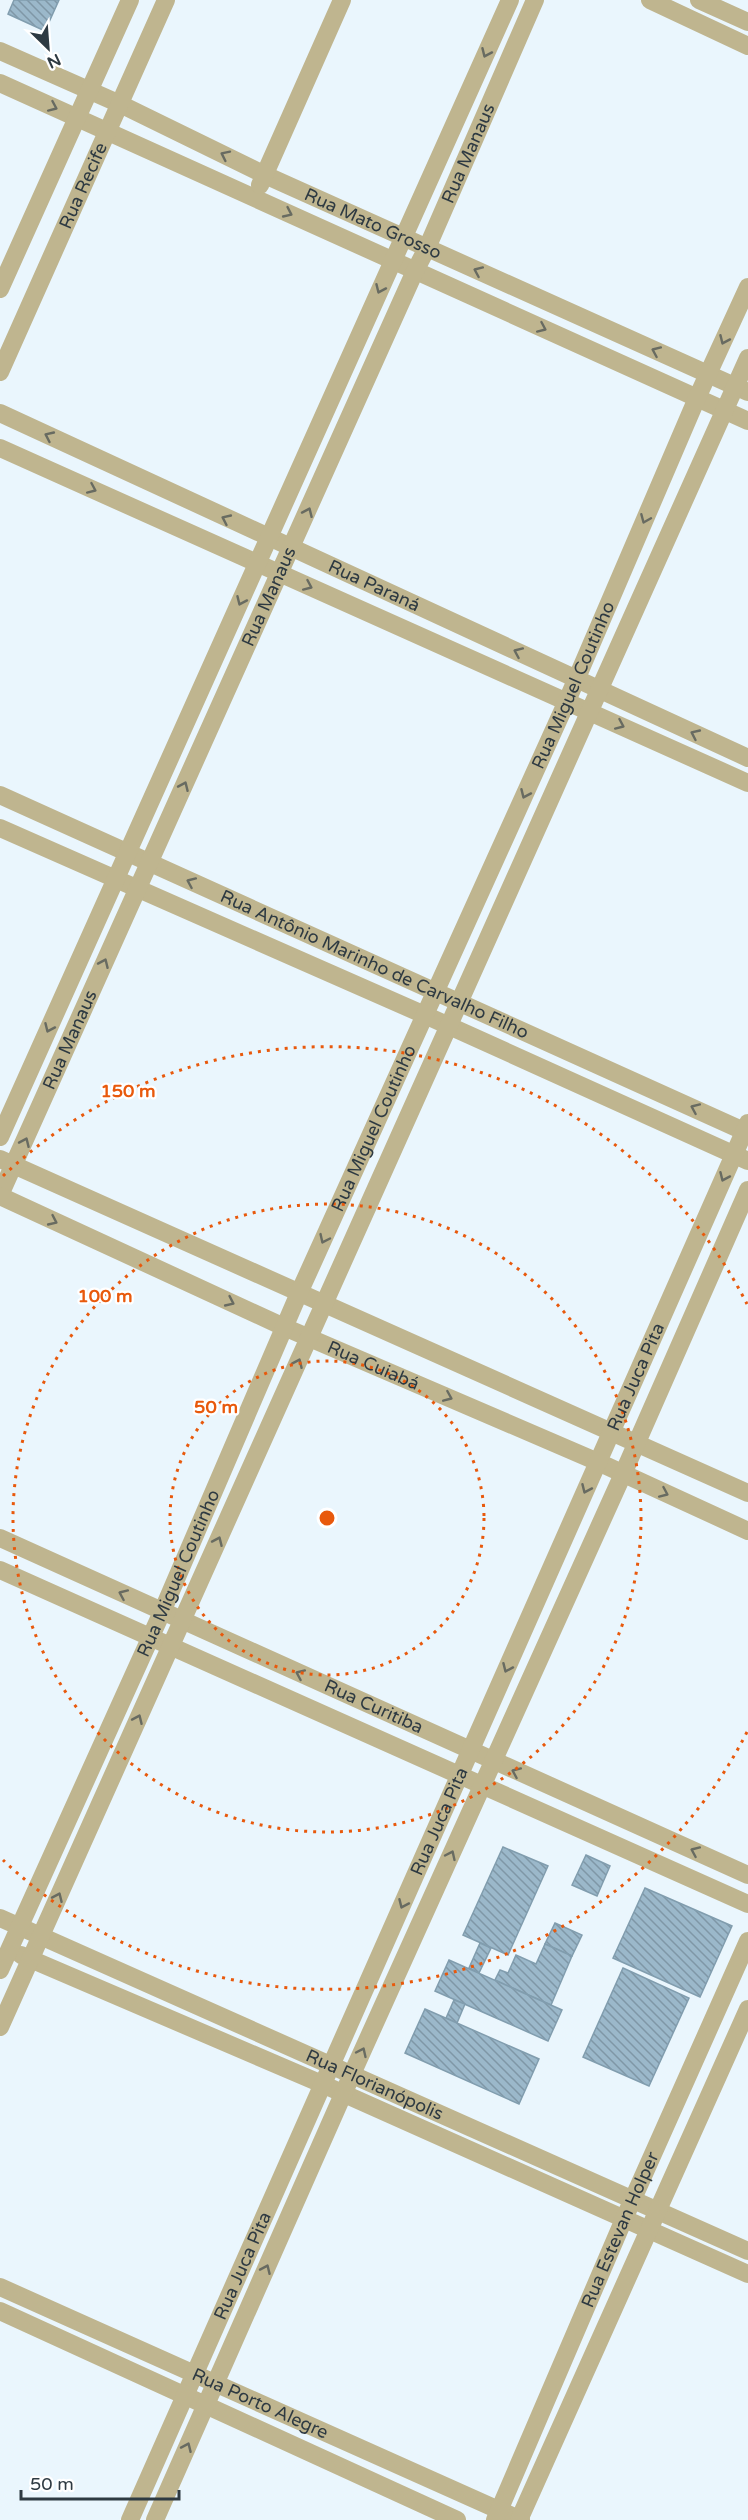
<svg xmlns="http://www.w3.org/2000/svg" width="748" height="2520" font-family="'Varela Round',sans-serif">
<defs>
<pattern id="building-back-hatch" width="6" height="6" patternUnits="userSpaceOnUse" patternTransform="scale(1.5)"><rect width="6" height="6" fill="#9bb8ca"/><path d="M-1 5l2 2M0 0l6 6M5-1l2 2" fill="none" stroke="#7f97a6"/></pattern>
</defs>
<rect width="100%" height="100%" fill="#eaf6fd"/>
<g fill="url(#building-back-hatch)" stroke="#819dae" stroke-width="1.5">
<path d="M14,0h45l-14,31 -37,-17z"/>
<path d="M503,1847l45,19 -40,89 -45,-20z"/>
<path d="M586,1855l24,11 -13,30 -25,-11z"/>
<path d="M645,1888l87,38 -32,71 -87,-39z"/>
<path d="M555,1923l27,12 -10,21 -27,-12z"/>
<path d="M480,1943l11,5 -12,25 -10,-5z"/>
<path d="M545,1944l27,12 -21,49 -56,-25 5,-10 8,3 8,-18 20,9z"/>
<path d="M449,1960l113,50 -14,31 -113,-50z"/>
<path d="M623,1968l66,30 -40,88 -66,-29z"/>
<path d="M454,2000l11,4 -8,19 -11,-5z"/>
<path d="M425,2009l114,50 -20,45 -114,-51z"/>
</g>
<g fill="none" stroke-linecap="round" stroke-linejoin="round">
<g stroke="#bfb58f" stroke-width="18">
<path d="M650,0l98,46"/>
<path d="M699,0l49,22"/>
<path id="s1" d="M0,51l120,53 145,71 483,217"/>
<path d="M0,83l748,338"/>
<path d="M260,185l82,-185"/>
<path d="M0,289l130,-289"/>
<path id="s2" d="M0,372l166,-372"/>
<path id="s3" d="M0,413l748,345"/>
<path d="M0,448l748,335"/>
<path id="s4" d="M0,795l748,338"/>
<path d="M0,828l427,188 321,145"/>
<path d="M0,1137l510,-1137"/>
<path d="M0,1159l748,334"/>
<path id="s5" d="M0,1195l415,-924 12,-23 108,-248"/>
<path id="s6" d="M0,1196l284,131 314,135 150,69"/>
<path id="s7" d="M0,1538l748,337"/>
<path d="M0,1570l748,334"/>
<path id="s8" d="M0,1918l748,333"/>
<path d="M21,1955l301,129 426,190"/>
<path id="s9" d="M0,1970l162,-358 137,-319 268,-592 130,-303 51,-111"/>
<path d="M0,2027l748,-1669"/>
<path id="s10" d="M0,2287l521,233"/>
<path d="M0,2311l457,209"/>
<path id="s11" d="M130,2520l618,-1397"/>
<path d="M155,2520l197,-446 271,-600 125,-284"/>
<path id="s12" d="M495,2520l129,-301 124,-278"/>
<path d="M519,2520l229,-511"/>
</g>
</g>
<defs><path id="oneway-chevron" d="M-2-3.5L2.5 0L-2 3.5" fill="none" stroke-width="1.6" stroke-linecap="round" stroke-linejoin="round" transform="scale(1.5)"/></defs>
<g stroke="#686b61">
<use href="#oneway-chevron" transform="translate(486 53) rotate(114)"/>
<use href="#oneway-chevron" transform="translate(53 107) rotate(24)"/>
<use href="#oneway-chevron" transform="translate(225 155) rotate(-154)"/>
<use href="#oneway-chevron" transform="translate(288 213) rotate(25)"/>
<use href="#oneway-chevron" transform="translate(478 271) rotate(-156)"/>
<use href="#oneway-chevron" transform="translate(380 289) rotate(114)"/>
<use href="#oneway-chevron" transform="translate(542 328) rotate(24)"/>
<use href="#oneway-chevron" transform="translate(724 340) rotate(114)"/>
<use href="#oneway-chevron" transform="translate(656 351) rotate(-156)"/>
<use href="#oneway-chevron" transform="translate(49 436) rotate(-155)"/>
<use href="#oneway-chevron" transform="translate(92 489) rotate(24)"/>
<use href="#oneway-chevron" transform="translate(308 512) rotate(-66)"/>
<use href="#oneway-chevron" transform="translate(226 519) rotate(-155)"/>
<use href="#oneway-chevron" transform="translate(645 519) rotate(113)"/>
<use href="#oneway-chevron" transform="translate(308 586) rotate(24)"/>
<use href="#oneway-chevron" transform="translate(241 601) rotate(114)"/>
<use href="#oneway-chevron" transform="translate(518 652) rotate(-156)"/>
<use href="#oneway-chevron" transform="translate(620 725) rotate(24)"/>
<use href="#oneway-chevron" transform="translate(695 734) rotate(-155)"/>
<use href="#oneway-chevron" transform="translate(184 786) rotate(-66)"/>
<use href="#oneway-chevron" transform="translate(525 794) rotate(114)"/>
<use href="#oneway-chevron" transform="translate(191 882) rotate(-156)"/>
<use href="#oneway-chevron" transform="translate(104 963) rotate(-66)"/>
<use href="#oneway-chevron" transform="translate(49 1028) rotate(114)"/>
<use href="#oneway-chevron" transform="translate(695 1108) rotate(-156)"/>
<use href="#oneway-chevron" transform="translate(25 1142) rotate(-66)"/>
<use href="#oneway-chevron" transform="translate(724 1177) rotate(114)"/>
<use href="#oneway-chevron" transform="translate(53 1221) rotate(25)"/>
<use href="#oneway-chevron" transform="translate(324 1239) rotate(115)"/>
<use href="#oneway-chevron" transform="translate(230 1302) rotate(25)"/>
<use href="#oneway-chevron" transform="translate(298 1363) rotate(-66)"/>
<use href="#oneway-chevron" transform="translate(448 1397) rotate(23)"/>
<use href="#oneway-chevron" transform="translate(586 1489) rotate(114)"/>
<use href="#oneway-chevron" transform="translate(664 1493) rotate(24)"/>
<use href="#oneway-chevron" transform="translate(218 1541) rotate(-66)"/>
<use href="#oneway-chevron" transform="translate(123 1594) rotate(-156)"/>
<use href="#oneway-chevron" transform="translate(507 1668) rotate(114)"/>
<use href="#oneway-chevron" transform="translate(300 1674) rotate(-156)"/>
<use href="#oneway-chevron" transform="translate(138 1719) rotate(-66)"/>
<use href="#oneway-chevron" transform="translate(516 1772) rotate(-156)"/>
<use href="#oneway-chevron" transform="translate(695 1851) rotate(-156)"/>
<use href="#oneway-chevron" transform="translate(451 1855) rotate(-65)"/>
<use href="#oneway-chevron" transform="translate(58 1897) rotate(-66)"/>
<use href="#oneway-chevron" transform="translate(403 1904) rotate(114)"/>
<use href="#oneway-chevron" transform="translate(362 2052) rotate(-65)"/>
<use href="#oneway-chevron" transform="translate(266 2269) rotate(-66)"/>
<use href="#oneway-chevron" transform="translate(187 2447) rotate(-66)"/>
</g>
<g fill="none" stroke="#e8590c" stroke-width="3" stroke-dasharray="3 6">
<circle cx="327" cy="1518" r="157"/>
<circle cx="327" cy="1518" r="314"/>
<path d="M747 1732A471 471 0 0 1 3 1860M3 1176A471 471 0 0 1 747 1304"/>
</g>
<g text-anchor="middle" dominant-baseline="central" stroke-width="4.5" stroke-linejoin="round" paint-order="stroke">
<g font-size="18" fill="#2e3a42" stroke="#fff">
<text stroke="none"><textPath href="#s5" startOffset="1142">Rua Manaus</textPath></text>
<text stroke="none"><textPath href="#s2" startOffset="204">Rua Recife</textPath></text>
<text stroke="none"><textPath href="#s1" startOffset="411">Rua Mato Grosso</textPath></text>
<text stroke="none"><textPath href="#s3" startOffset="412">Rua Paraná</textPath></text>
<text stroke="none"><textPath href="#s5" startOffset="656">Rua Manaus</textPath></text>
<text stroke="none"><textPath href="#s9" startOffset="1407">Rua Miguel Coutinho</textPath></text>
<text stroke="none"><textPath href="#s4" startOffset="411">Rua Antônio Marinho de Carvalho Filho</textPath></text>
<text stroke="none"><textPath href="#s5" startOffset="170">Rua Manaus</textPath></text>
<text stroke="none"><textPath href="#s9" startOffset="921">Rua Miguel Coutinho</textPath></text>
<text stroke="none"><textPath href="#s6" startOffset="410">Rua Cuiabá</textPath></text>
<text stroke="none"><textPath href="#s11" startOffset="1250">Rua Juca Pita</textPath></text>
<text stroke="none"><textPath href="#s9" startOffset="435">Rua Miguel Coutinho</textPath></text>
<text stroke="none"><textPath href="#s7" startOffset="410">Rua Curitiba</textPath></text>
<text stroke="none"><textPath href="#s11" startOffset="764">Rua Juca Pita</textPath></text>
<text stroke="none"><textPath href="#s8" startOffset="410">Rua Florianópolis</textPath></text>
<text stroke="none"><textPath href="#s12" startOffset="316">Rua Estevan Holper</textPath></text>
<text stroke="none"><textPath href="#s11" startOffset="278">Rua Juca Pita</textPath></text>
<text stroke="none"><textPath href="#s10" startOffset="285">Rua Porto Alegre</textPath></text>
</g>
</g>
<circle cx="327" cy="1518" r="9" fill="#e8590c" stroke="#fff" stroke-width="3"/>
<g font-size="18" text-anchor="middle" font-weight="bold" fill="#e8590c" stroke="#fff" stroke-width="4.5" stroke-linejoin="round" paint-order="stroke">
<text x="128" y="1097">150 m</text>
<text x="105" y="1302">100 m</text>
<text x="216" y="1413">50 m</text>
</g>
<g transform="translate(48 48) rotate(155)" stroke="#ffffff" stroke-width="4.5" paint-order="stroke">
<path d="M0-4.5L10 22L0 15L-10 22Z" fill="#2e3a42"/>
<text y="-9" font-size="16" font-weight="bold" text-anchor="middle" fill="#2e3a42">N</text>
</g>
<path d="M21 2490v9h158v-9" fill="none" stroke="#2e3a42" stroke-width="3"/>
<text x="30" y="2490" font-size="18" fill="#2e3a42" stroke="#ffffff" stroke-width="4.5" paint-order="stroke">50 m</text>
</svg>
